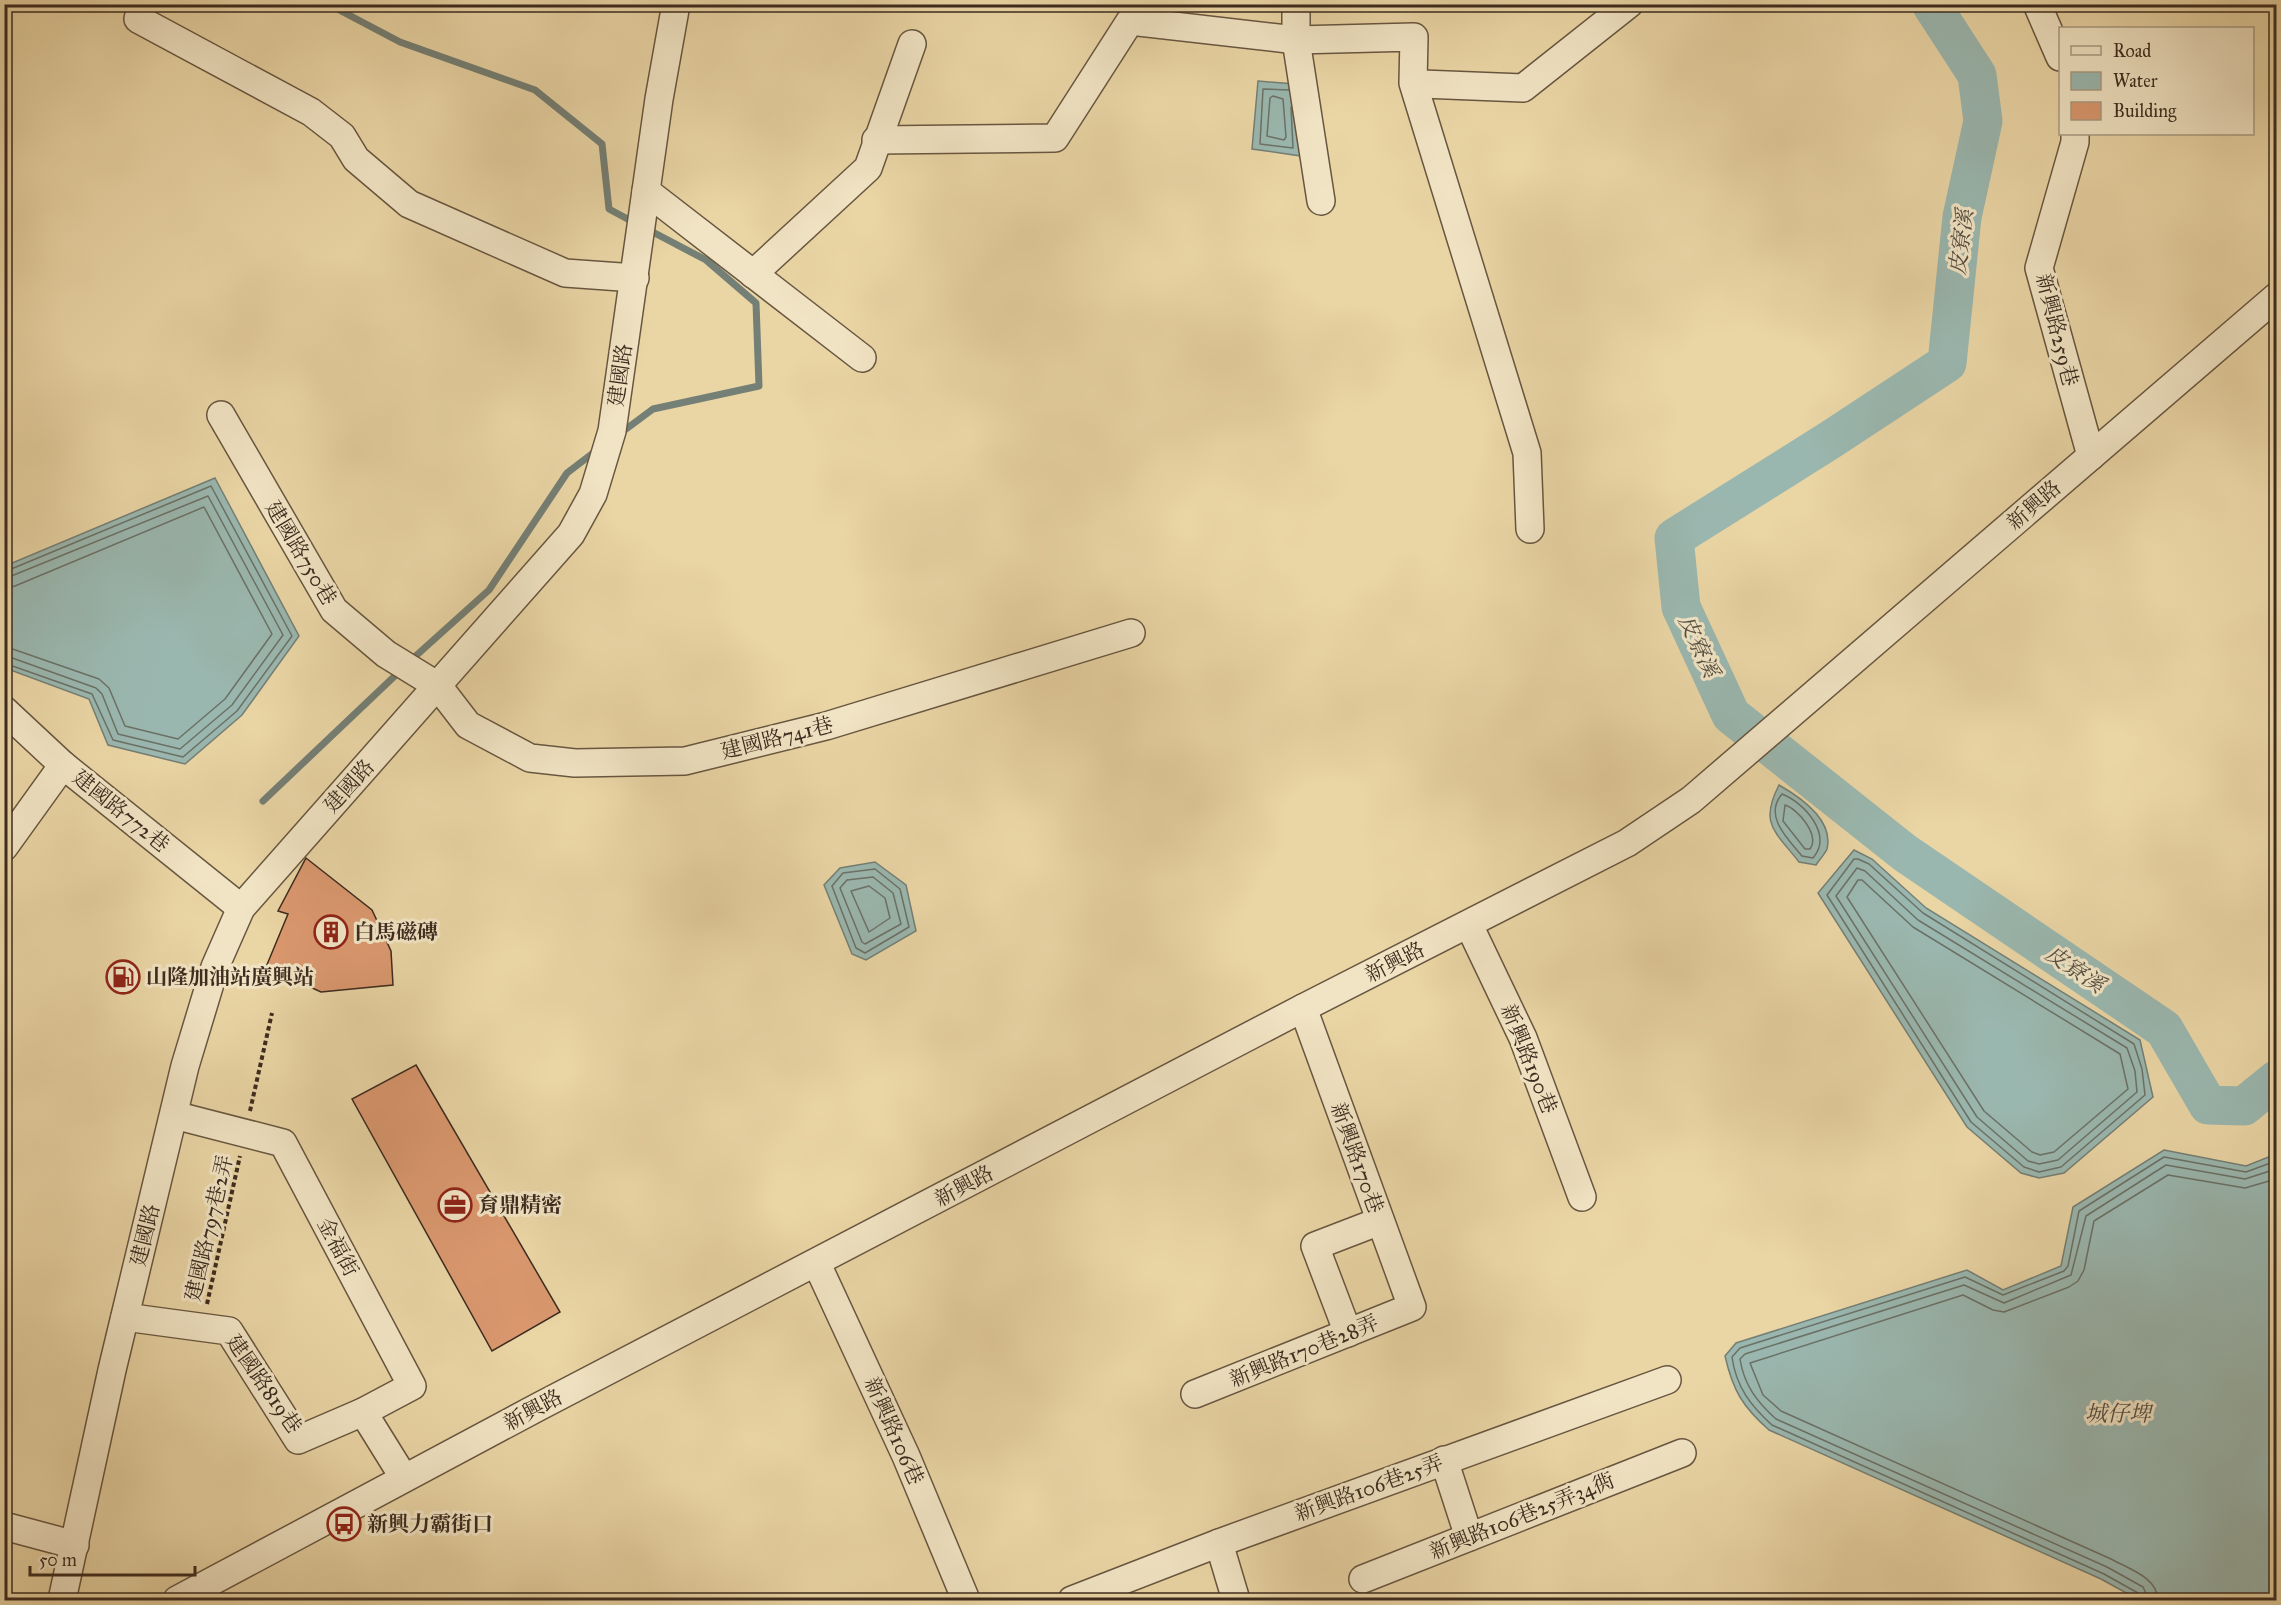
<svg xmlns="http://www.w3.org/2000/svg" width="2281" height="1605" font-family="'IM FELL Great Primer','Noto Serif TC',serif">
<rect width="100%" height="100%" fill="#ead5a5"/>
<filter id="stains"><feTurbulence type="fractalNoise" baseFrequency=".00333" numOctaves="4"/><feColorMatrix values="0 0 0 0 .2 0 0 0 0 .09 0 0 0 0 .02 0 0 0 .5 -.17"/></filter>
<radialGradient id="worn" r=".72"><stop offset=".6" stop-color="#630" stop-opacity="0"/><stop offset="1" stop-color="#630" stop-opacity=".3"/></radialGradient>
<g fill="#9ab7af" stroke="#747f75" stroke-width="1.5">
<path d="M1258,81l37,3 6,72 -49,-7z"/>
<path d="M215,478l84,158 -57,79 -57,49 -77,-19 -19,-46 -84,-31v-102z"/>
<path d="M1779,785c21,12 55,35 48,64 -2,5 -8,11 -11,16l-17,-3c-24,-31 -40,-38 -20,-77z"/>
<path d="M1854,850l18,9 54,49 214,132 13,57 -89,76 -25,5 -18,-5 -54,-46 -149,-234z"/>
<path d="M875,862l31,23 10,46 -50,29 -14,-6 -28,-69 16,-17z"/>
<path d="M2164,1150l82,16 30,-12v446h-137l-38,-21 -332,-149c-26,-23 -36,-39 -44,-74l11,-13 231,-73 36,20 58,-24 12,-59z"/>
</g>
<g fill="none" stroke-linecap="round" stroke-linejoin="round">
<g stroke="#6b7167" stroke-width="1.5">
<path d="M1289,90l-26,-1 -3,55 33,4 -2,-41"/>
<path d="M1273,96l10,3 3,38 -2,3 -17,-4 3,-38z"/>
<path d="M4,572l207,-86 81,150 -55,75 -54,46 -70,-17 -21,-46 -88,-31"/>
<path d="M4,579l204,-83 75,139 -51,70 -52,44 -62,-15 -16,-40 -6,-6 -92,-33"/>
<path d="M4,588l11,-2 189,-79 68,127 -47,65 -47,40 -53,-13 -16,-38 -10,-9 -95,-33"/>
<path d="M1782,794c23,9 51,41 31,64l-11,-2c-14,-17 -39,-40 -20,-62z"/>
<path d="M1785,805c13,4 35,30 25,44h-5l-22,-28z"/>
<path d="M1858,859l11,5 54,49 211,131 8,25 3,26 -84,72 -22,5 -15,-5 -53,-45 -144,-227 27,-36z"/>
<path d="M1857,868l8,3 53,49 209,128 8,23 2,21 -79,68 -19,4 -11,-3 -51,-44 -141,-221z"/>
<path d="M875,869l25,20 9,38 -44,26 -9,-5 -24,-62 11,-13z"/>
<path d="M873,877l20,16 8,31 -36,20 -3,-2 -22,-54 7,-8z"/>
<path d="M1858,880h4l51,47 207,127 8,35 -74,63 -14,3 -8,-3 -48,-41 -137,-214z"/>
<path d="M869,886l16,12 5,20 -21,14 -18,-41z"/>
<path d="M2141,1600l-3,-7 -34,-19 -332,-149c-21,-19 -36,-38 -40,-68l8,-9 225,-71 38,18 61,-24 4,-5 11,-55 85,-54 82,15 30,-11"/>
<path d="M2149,1600l-6,-13 -36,-20 -331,-148c-19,-17 -32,-34 -36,-60l5,-5 219,-69 40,18 67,-28 15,-59 80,-51 79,14 31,-10"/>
<path d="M2158,1600c-1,-23 -29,-31 -47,-41l-330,-148 -18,-16 -13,-32 213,-68 30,15 11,2 65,-25 9,-6 6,-11 10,-49 74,-46 77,13 31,-9"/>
</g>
<g stroke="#747f75" stroke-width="7">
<path d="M328,4l72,38 135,48 67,54 7,65 26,14"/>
<path d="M618,435l35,-26 106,-23 -3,-83 -50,-43 -59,-31"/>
<path d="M409,662l80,-72 78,-117 30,-23"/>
<path d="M263,801l137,-130"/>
</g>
<path stroke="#9ab7af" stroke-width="39" d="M1931,4l46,71 6,46 -21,96 -15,146 -117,77 -156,98 7,69 50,108 174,138 259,176 44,76 36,1 32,-26"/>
</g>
<g fill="#db986f" stroke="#3c2b1f" stroke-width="1.5">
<path d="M306,858l66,52 19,41 2,34 -72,7 -55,-25 22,-53 -10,-3z"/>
<path d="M416,1065l144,247 -68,39 -140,-252z"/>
</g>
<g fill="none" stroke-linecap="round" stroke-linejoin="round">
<defs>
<g id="minor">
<path d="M142,4l-4,15 173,93 31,24 14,23 53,45 156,69 70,5"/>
<path d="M1296,4v36l25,161"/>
<path d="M2037,4l23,53"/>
<path d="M1422,84l101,4 106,-84"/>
<path d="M2075,134v8l-36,126 52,188"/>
<path d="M876,140l179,-2 75,-117 166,19 118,-3 -1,46 114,370 3,76"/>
<path d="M646,191l216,167"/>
<path d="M753,274l115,-106 44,-124"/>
<path d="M221,415l113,195 52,44 52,32 30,39 62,33 45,5 110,-2 141,-35 305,-93"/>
<path d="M4,710l59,55 178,143"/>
<path d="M4,847l59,-82"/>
<path d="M1469,925l54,113 59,159"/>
<path d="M817,1264l89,192 60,144"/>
<path d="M125,1317l104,14 69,109 65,-28 49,-26 -129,-243 -109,-28"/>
<path d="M1348,1333l-33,-87 65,-25"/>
<path d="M1195,1394l217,-87 -109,-299"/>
<path d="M363,1412l41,66"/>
<path d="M1444,1460l25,77"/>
<path d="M4,1526l71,19"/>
<path d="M1219,1543l17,57"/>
<path d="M1363,1579l319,-126"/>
<path d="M62,1600l50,-230 73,-304 30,-99 26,-59 330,-374 22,-40 19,-63 47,-332 17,-95"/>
<path d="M177,1600l363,-194 763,-398 324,-165 64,-43 585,-503"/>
<path d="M1072,1600l147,-57 448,-163"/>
</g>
</defs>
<use href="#minor" stroke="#685640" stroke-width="30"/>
<g stroke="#3c2b1f" stroke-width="4" stroke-dasharray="4.5 3" stroke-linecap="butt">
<path d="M250,1111l22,-98"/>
<path d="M207,1304l33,-148"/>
</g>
<use href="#minor" stroke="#f1e4c4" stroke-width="27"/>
</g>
<defs>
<symbol id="building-ring" viewBox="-11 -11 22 22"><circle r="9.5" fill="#f1e4c4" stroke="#8f2418" stroke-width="1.5"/><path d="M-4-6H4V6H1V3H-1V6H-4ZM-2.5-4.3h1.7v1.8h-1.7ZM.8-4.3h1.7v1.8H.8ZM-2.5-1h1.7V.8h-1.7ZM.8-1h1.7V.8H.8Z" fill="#8f2418"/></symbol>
<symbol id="fuel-ring" viewBox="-11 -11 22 22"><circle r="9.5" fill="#f1e4c4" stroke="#8f2418" stroke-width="1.5"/><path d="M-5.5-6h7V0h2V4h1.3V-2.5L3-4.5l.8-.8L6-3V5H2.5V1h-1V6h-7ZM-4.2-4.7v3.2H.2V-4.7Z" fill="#8f2418"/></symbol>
<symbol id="office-ring" viewBox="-11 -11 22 22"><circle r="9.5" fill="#f1e4c4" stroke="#8f2418" stroke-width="1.5"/><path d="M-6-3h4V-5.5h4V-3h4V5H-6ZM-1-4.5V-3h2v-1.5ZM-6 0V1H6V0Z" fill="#8f2418"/></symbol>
<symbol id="bus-ring" viewBox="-11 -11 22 22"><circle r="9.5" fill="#f1e4c4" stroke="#8f2418" stroke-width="1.5"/><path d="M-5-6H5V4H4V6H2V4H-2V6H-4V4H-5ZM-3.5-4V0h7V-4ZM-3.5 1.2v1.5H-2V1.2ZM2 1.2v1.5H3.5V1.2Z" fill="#8f2418"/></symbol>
</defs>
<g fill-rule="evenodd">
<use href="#building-ring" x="312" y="913" width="38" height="38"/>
<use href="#fuel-ring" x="104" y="958" width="38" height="38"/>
<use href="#office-ring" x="436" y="1186" width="38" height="38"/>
<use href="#bus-ring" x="325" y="1505" width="38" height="38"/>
</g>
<g text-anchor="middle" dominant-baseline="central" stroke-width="6" stroke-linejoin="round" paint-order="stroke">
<g font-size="21" fill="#3c2b1f" stroke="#f1e4c4">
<text transform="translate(2057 330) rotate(76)">新興路259巷</text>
<text transform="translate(620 375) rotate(-82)">建國路</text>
<text transform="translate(2034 505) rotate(-41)">新興路</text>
<text transform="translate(301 553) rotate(59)">建國路750巷</text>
<text transform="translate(777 738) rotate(-14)">建國路741巷</text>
<text transform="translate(349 786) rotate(-48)">建國路</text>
<text transform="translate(121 811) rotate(39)">建國路772巷</text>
<text transform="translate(1395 962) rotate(-27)">新興路</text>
<text transform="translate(1529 1059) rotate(68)">新興路190巷</text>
<text transform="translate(1357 1158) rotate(70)">新興路170巷</text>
<text transform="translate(964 1186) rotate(-28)">新興路</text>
<text transform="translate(209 1228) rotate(-77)">建國路797巷2弄</text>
<text transform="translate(145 1235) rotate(-76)">建國路</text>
<text transform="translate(338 1247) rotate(62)">金福街</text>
<text transform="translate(1304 1351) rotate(-22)">新興路170巷28弄</text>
<text transform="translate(264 1384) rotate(55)">建國路819巷</text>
<text transform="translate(533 1410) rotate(-28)">新興路</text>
<text transform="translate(894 1431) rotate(66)">新興路106巷</text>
<text transform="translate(1369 1488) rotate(-20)">新興路106巷25弄</text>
<text transform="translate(1522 1516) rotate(-22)">新興路106巷25弄34衖</text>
</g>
<g font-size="21" font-weight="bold" fill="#3c2b1f" stroke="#f1e4c4" text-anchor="start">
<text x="354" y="932">白馬磁磚</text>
<text x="146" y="977">山隆加油站廣興站</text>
<text x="478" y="1205">育鼎精密</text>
<text x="367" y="1524">新興力霸街口</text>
</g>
<g font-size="22" font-style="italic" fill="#544e43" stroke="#f1e4c4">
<text transform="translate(1961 242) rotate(-83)">皮寮溪</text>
<text transform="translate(1699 646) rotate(65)">皮寮溪</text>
<text transform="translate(2075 969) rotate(34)">皮寮溪</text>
<text x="2118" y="1413">城仔埤</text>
</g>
</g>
<rect width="2281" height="1605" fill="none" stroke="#ead5a5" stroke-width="24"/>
<rect x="6" y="6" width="2269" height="1593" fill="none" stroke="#3c2b1f" stroke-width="3"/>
<rect x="12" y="12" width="2257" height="1581" fill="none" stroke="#3c2b1f" stroke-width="1.5"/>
<rect x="2059" y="27" width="195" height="108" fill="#f1e4c4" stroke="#a99a82" stroke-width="1.5"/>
<rect x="2071" y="46" width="30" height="9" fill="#f1e4c4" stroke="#a99a82" stroke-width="1.5"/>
<text x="2113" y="57" font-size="18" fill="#3c2b1f">Road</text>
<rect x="2071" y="72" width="30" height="18" fill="#9ab7af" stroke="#a99a82" stroke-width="1.5"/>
<text x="2113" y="87" font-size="18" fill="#3c2b1f">Water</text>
<rect x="2071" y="102" width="30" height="18" fill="#db986f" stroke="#a99a82" stroke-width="1.5"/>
<text x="2113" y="117" font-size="18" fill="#3c2b1f">Building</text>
<path d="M30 1566v9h165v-9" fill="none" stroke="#3c2b1f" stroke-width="3"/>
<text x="39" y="1566" font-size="18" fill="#3c2b1f" stroke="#f1e4c4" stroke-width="4.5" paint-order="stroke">50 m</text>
<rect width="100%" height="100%" filter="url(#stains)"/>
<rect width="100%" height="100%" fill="url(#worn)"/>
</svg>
